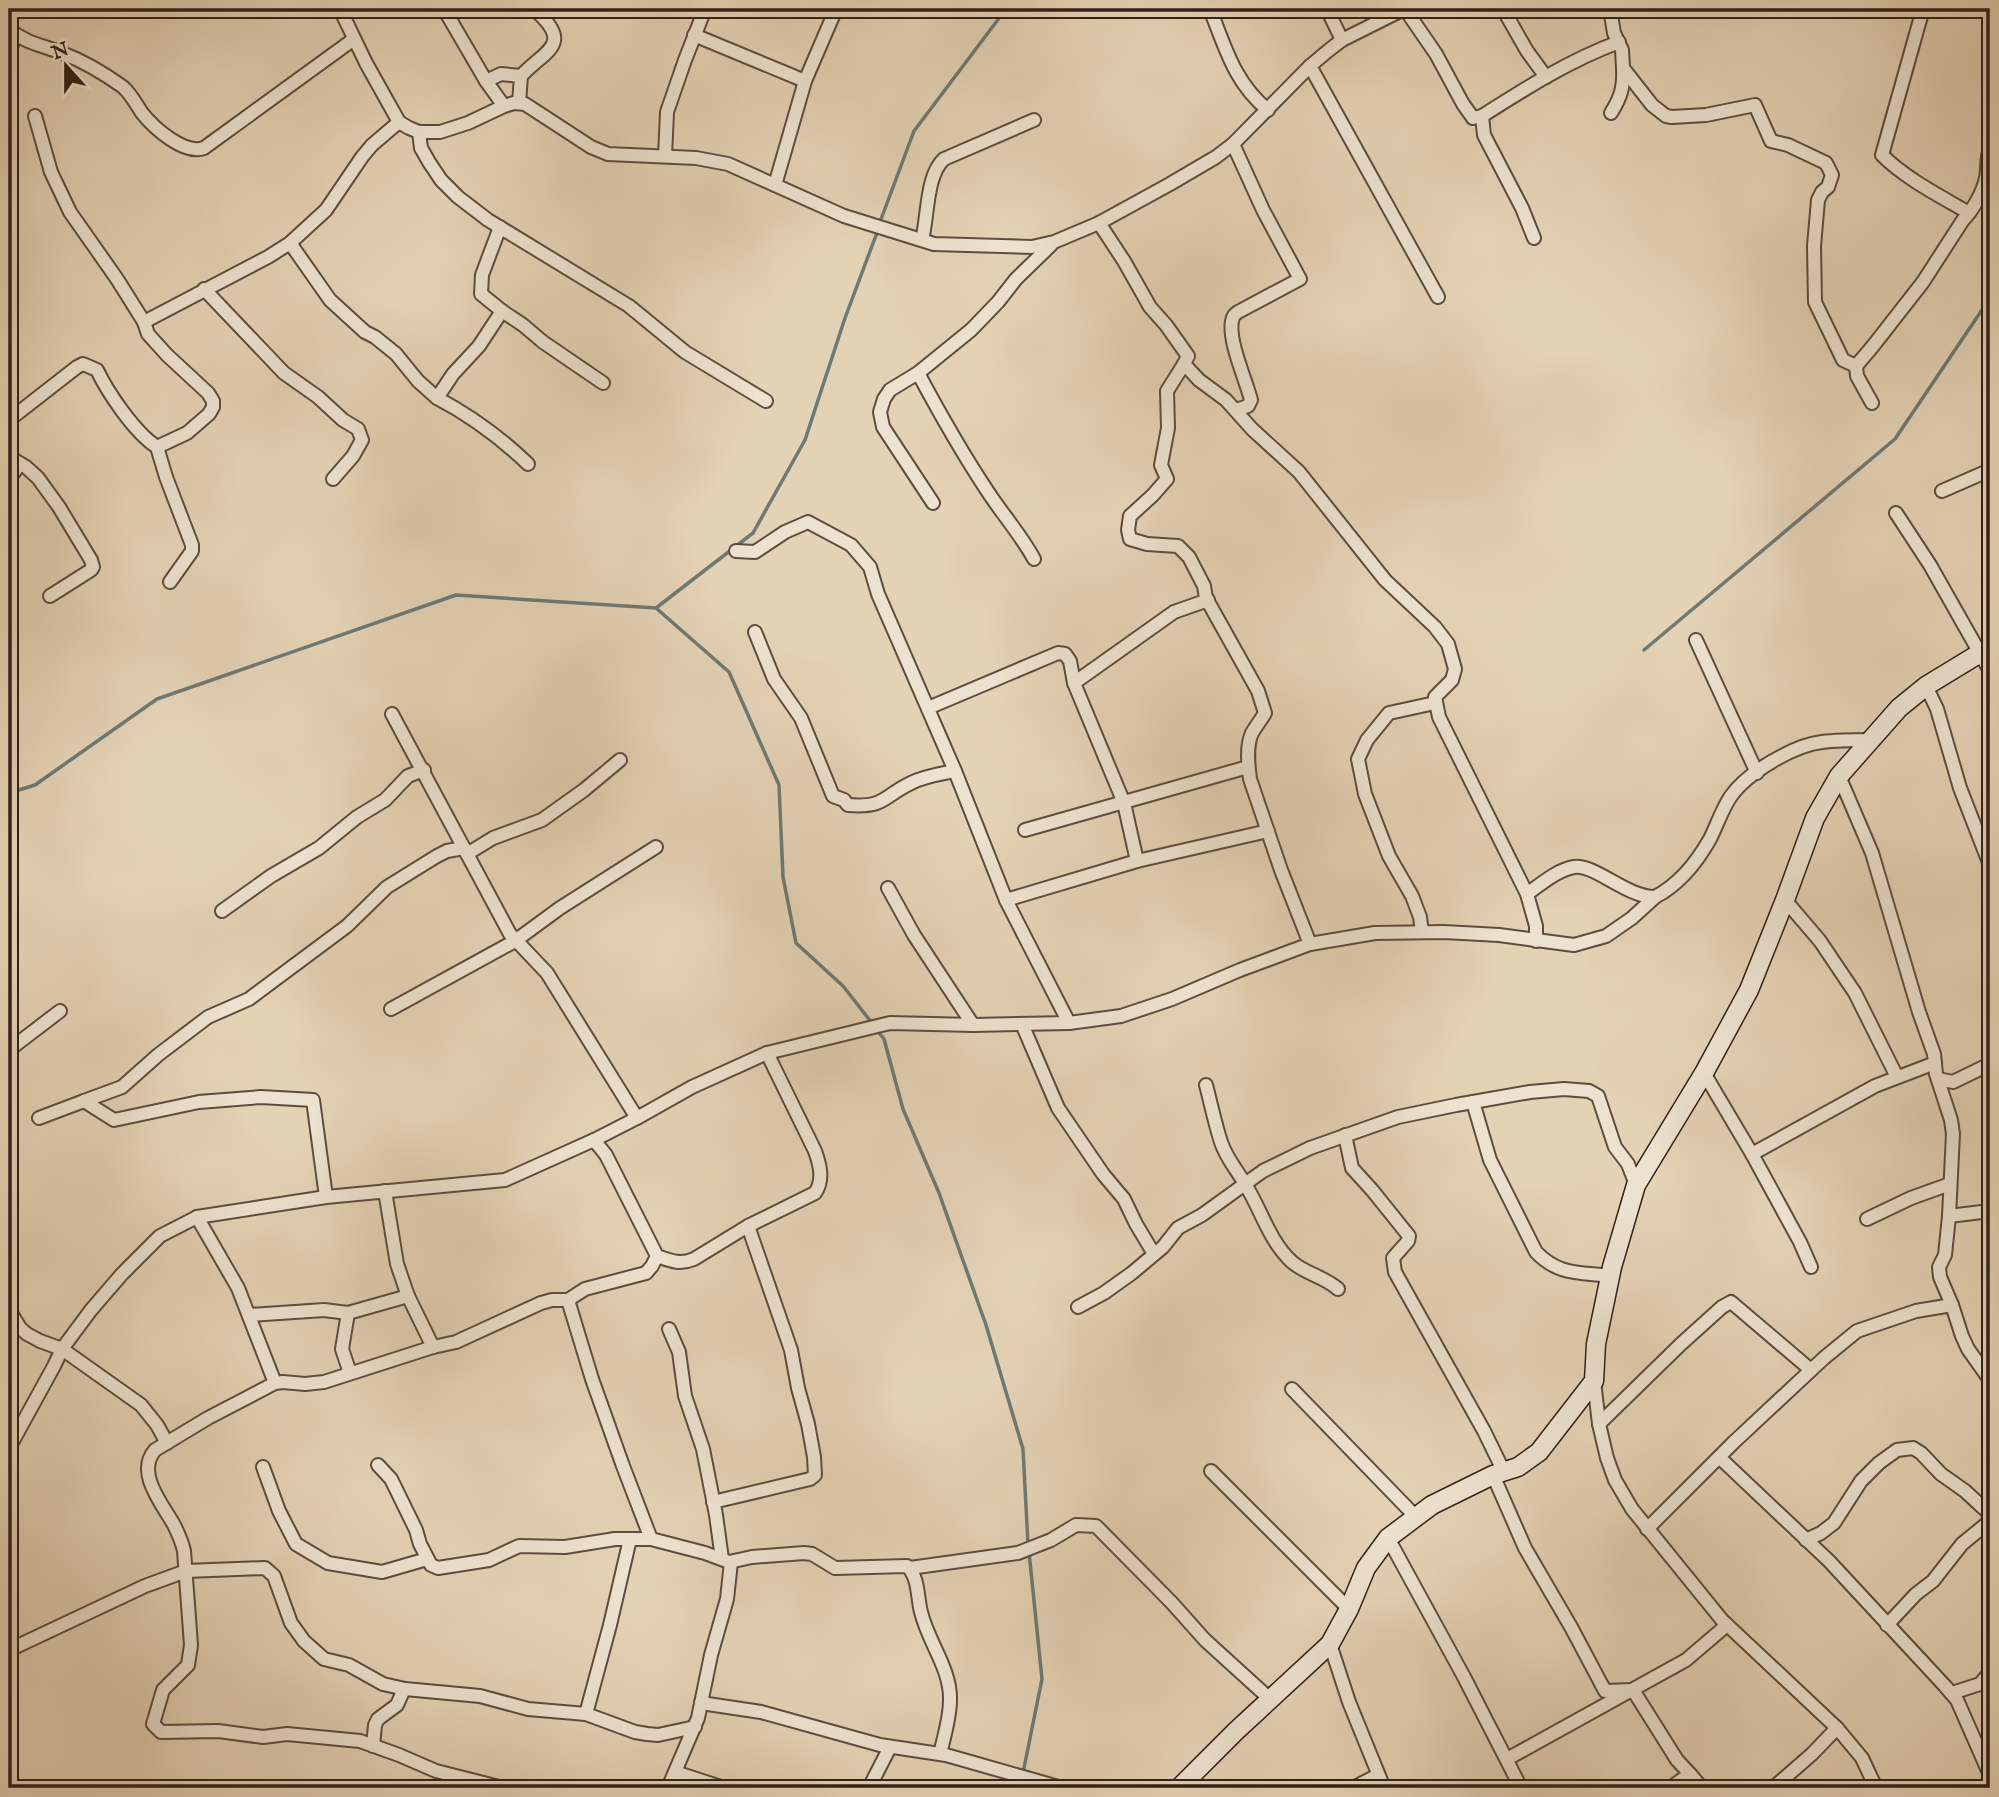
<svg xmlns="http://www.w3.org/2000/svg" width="1999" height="1797" font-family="'IM FELL English',serif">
<rect width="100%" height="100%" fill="#e4d2b5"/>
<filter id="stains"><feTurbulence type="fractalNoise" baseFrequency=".00286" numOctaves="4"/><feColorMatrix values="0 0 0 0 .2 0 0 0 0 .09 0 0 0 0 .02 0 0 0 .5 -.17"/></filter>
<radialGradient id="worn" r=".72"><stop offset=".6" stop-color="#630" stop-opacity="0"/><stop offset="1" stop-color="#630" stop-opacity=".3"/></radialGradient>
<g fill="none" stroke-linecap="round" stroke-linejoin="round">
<g stroke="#6d7a75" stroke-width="3.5">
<path d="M880,222l34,-91 92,-122"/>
<path d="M656,608l73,64 50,113 4,92 13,66 47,43 29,37"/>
<path d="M1644,650l251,-211 95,-141"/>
<path d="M9,793l26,-8 122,-86 299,-104 200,13 97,-75 52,-93 40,-122 33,-88"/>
<path d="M876,1029l8,10 19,70 36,84 47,132 37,124 5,95"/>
<path d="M1023,1773l19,-94 -13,-127"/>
</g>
<defs>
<g id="street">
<path d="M340,9l26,54 33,59 10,6 10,4h21l28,-9 36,-17 10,-3 11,1 66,43 17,7 88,4 32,6 116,52 90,28 98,3 22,-5 45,-19 71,-39 46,-27 17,-13 77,-78 19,-16 13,-10 62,-31"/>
<path d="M444,9l42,72 18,25"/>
<path d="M1210,9c15,38 25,75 58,101"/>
<path d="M1327,9l15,31"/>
<path d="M1405,9l31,45 27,50 10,14 9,-2c44,-28 88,-56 137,-74"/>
<path d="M1503,9l24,42 19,26"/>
<path d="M1610,9l4,24 8,17 1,18 29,37 14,11 6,1 34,-2 49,-10 16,36 17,4 38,18 6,12 -4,12 -6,5 -4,8 -4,46 1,56 28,58 13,6 1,10 15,27"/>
<path d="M1923,9l-41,146c24,24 58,41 87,58"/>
<path d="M9,29c16,14 33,16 53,24 21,8 43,21 61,34 8,7 13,17 19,26 12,15 42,42 62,35l150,-109"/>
<path d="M694,35l111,46"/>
<path d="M9,49l8,-13"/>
<path d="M1310,66l128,231"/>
<path d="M486,81l15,-7 20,2"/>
<path d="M519,103l2,-27c24,-26 54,-31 13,-67"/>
<path d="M1611,113c10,-16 13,-26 12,-45"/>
<path d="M35,116l16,56 19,40 47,67 27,43 4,12 19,21 41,38 5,8v6l-4,7 -22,19 -30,14"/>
<path d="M1482,116l2,19 38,73 12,30"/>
<path d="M419,132l2,16 8,14 12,18 17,17 30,23 141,86 56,46 81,49"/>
<path d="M1233,144l30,66 37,69 -62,33c-4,3 -5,4 -6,9 -4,20 14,59 19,79l-3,6 -12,4"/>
<path d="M665,156l2,-44 18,-52 20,-51"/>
<path d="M775,185l30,-104 31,-72"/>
<path d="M1099,223l25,38 26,46 16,18 22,31 -4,8 15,16 27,20 26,29 47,43 86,108 50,47 13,17 7,25 -3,11 -17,17 4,20 88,177 9,32v15"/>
<path d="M500,227l-18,48 -1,19 21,17 -23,35 -26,28 -16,24c34,18 64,40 91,66"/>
<path d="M922,240c6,-23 4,-65 22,-81l90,-39"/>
<path d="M290,243l40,57 35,32 10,5 21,17 22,27 19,17"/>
<path d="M204,289l80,84 34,24 25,23 15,9 4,11 -9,16 -20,23"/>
<path d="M502,311l21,14 20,17 60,41"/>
<path d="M144,322l124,-65 22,-14 36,-33 36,-53 10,-12 27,-23"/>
<path d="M1184,364l-17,27 1,37 -7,37 6,14 -14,16 -23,21 -2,14 2,9 17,5 31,2 11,11 15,29 2,12 52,93 7,22c-4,7 -9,13 -13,20 -6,13 -4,31 -2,46l31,91 29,74"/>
<path d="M1856,366l17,-20 50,-64 40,-62c10,-10 20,-28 23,-42 2,-10 0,-19 4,-29"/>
<path d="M918,373c22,41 44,80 70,119 15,23 33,43 46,67"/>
<path d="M9,420l68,-53 6,-3 14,6c11,23 38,63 60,77l9,30 26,68v6l-22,31"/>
<path d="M9,457l17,10 12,11 21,29 32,53 2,7 -2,3 -41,26"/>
<path d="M9,479l11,-15"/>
<path d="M1942,491l48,-21"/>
<path d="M933,503l-50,-76 -3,-15 4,-13 6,-9 28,-17 53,-43 27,-28 18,-23 35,-34"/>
<path d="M1896,513l34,52 60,106"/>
<path d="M736,551l19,1 30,-20 23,-10 43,23 19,22 8,27 77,177 51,129 63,123"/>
<path d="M755,632l19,47 27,39 32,78 11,4 4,5c37,3 34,-8 63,-22 14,-7 29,-9 44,-12"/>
<path d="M1696,640l61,133"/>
<path d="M1074,683l100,-71 34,-12"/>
<path d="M1926,686l11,23 23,79 30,77"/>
<path d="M928,708l130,-55 7,1 5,7 4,22 50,120 13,58"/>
<path d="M392,714l118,220 37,39 90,145"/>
<path d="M1839,776l33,77 47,159 15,42 2,20 15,46 2,14 -4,82 -4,39 -6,12 1,10 12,28 10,31 6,13 22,31"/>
<path d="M1025,830l223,-63"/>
<path d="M467,854l26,-16 49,-18 42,-30 36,-30"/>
<path d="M888,888l26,47 59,90"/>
<path d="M1527,894c14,-10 30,-24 47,-27 21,-3 52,30 81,30 23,-12 42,-35 55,-58 7,-14 12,-30 21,-43 16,-23 63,-51 91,-54 16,-2 33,-2 49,-2"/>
<path d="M1006,900l131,-39 131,-30"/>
<path d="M1785,900l35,41 35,52 42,84"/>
<path d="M222,911l49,-35 48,-28 38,-31 28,-17 23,-24 16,-6"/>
<path d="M1422,932l-2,-15 -8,-21 -23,-40 -24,-62 -7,-35 9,-19 22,-27 46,-10"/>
<path d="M391,1009l124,-68 45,-33 96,-61"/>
<path d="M1022,1024l36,84 45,66 21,25 12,25 18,30"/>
<path d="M9,1050l51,-39"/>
<path d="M1704,1073l48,81 48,88 11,25"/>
<path d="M1938,1079l15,3 37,-18"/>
<path d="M1206,1085c5,19 9,39 15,57 5,16 16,28 24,42 16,25 24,57 47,78 14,12 33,15 46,27"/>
<path d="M84,1101l38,-14 36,-32 50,-38 41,-18 98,-73 40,-39 50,-31 10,-5 17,-3"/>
<path d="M1473,1102l17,58 46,92c23,24 44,20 75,24"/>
<path d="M39,1118l45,-17 30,19 85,-18 62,-5 52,3 13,97"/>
<path d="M1345,1135l7,33 20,22 37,46 -1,5 -15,17 2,14 89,159 20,41"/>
<path d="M594,1140l12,15 51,101c14,5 23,9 37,3l54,-33 67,-33c9,-13 5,-28 0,-42l-48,-98"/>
<path d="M1752,1154l123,-68 60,-23"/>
<path d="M385,1191l12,73 11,32 25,51"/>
<path d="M1949,1216l41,-5"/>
<path d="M197,1217l41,71 37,95"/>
<path d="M1867,1219l44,-21 39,-14"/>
<path d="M568,1300l24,79 31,87 28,73"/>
<path d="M1078,1307l26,-14 28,-20 31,-26 15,-19 24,-13 61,-44 47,-23 88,-31 58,-12 74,-13 34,-3 25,2 9,5 17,51 13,17 8,21"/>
<path d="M9,1310l11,18 7,6 13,7 22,8 79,56 16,20 10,18"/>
<path d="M348,1313l-6,36 8,24"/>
<path d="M249,1315l75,-5 24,3 60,-17"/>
<path d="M669,1329l10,23 6,44 18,53 13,66 6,44"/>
<path d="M1594,1381l5,43 8,34 8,22 17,29 90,111 115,108 25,30 14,30"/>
<path d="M1292,1389l124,128"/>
<path d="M1599,1424l82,-80 41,-37 9,-5 80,68"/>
<path d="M9,1448l45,-82 8,-17 29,-39 31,-36 38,-38 37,-19 129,-20 179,-17 89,-40 43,-22 55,-31 75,-34 123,-30 83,2 96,-2 52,-7 51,-17 68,-29 70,-26 65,-11 69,-1 55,3 75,10 32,-9 26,-18 23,-21"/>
<path d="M1719,1457l110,104 116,125 12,14 33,75"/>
<path d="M378,1465l13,14 25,51 4,14 11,21 7,3 51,-8 30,-14 46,1 50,-8h36l54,14 24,9 23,-5 52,-4 8,1 23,14 72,-2c12,11 10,31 14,46 7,30 30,57 29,88 0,18 -6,37 -10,54"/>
<path d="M263,1467l16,44 17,33 32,19 54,9 45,-13"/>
<path d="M1211,1471l138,138"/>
<path d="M1493,1475l32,73 46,79 34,64 28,-1"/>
<path d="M713,1502l97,-23 5,-4 -1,-18 -6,-33 -10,-36 -7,-38 -43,-124"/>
<path d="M1647,1529l87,-87 90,-84 33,-27 59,-20 36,-6"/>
<path d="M1388,1538l76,139 57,111"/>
<path d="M1806,1540l15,-7 13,-10 27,-42 18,-18 18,-13 16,-2 8,5 20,21 24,17 25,23"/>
<path d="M910,1568l108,-15 33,-13 25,-15 20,1 76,77 33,37 65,59"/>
<path d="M1887,1625l29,-31 17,-13 29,-37 28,-23"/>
<path d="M1330,1644l19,58 35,86"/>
<path d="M9,1650l136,-64 41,-15 79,-3 9,8 17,47 13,18 20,18 25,6 34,19 22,5 75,7 48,13 58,5 49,18 12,2 11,1 37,-8"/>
<path d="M1633,1690l44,70 13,14"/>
<path d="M1952,1693l28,-9 10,-12"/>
<path d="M701,1703l60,9 119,33 66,10 116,33"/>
<path d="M586,1714l24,-89 20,-86"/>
<path d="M373,1746l2,-21 3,-6 19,-14 7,-16"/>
<path d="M1507,1759l179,-99 41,-35"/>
<path d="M675,1772l49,16"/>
<path d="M503,1788l-67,-17 -37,-16 -39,-14 -73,-7 -24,3 -45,-6 -57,1 -8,-8 10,-34 25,-25 3,-20 -7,-94c-2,-9 -6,-18 -10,-26 -11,-20 -39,-52 -19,-75l53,-32 67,-35 8,-1 22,2 19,-2 109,-35 23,-5 85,-39 11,-3h16l17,-11 61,-16 6,-7 5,-10"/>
<path d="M668,1788l30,-70 13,-63 16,-56 4,-37"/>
<path d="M869,1788l21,-41"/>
<path d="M1353,1788l25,-13"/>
<path d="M1670,1788l20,-14 12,14"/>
<path d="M1773,1788l39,-34 25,-26"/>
</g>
<path id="secondary" d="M1179,1788l57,-57 94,-87 19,-35 17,-41 22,-30 44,-33 61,-30 25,-8 21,-15 55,-71 2,-37 16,-77 24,-82 68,-112 45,-83 36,-90 30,-82 24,-42 60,-68 27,-22 64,-39"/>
</defs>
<use href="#street" stroke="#5d4d3e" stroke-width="16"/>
<use href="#secondary" stroke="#302117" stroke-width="21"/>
<use href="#street" stroke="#ede2cf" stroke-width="12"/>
<use href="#secondary" stroke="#ede2cf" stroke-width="18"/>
</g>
<rect width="1999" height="1797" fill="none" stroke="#e4d2b5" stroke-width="35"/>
<rect x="10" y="10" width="1978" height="1776" fill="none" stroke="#302117" stroke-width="3.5"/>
<rect x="18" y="18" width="1964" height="1762" fill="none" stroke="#302117" stroke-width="2"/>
<g transform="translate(66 66) rotate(339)" stroke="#ede2cf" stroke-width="5" paint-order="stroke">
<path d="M0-5L12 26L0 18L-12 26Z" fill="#302117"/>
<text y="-10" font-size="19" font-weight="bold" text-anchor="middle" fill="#302117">N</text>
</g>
<rect width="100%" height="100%" filter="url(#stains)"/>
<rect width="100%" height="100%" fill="url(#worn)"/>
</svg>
